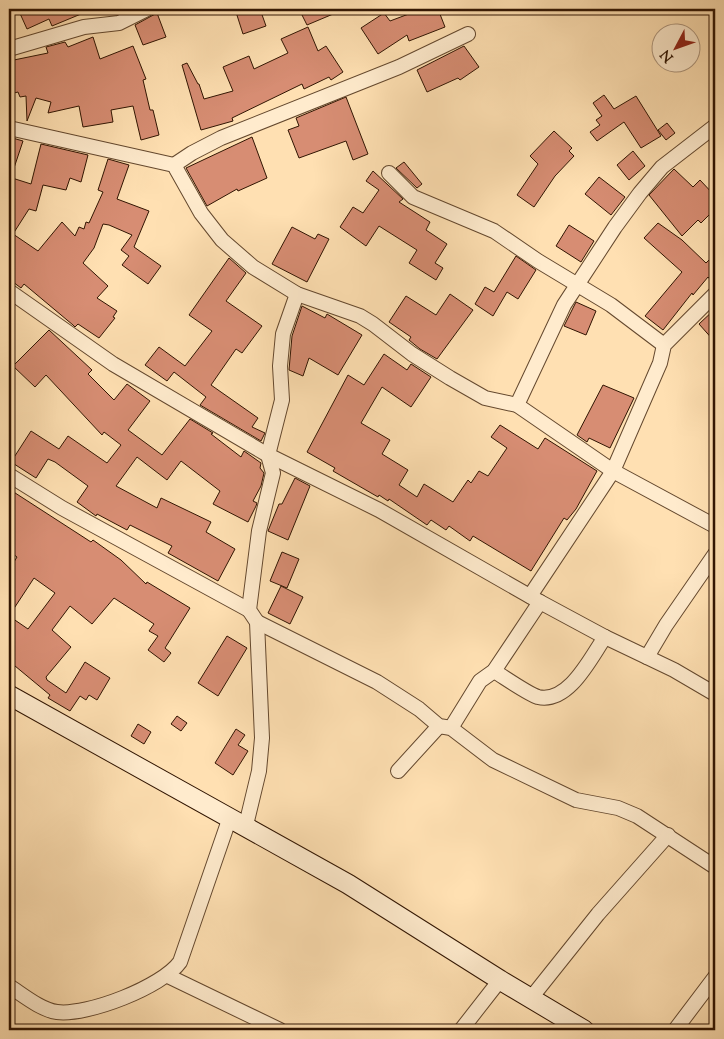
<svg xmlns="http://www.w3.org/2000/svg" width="724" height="1039" font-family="'Sorts Mill Goudy',serif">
<rect width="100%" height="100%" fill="#ffe0b2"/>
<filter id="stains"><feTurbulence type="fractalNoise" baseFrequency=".004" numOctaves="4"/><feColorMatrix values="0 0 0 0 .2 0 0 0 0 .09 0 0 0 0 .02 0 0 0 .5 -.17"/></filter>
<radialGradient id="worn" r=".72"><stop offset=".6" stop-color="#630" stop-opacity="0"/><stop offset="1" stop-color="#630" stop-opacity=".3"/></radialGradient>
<g fill="#d78d73" stroke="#311502">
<path d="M18,9h75l-41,17 -3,-7 -22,10z"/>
<path d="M235,9h25l6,17 -23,8z"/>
<path d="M307,9h38l-38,16 -7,-14z"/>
<path d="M422,9h16l7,18 -36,14 -2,-6 -29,19 -17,-26 23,-15 6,8z"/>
<path d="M157,13l9,24 -23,8 -8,-20z"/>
<path d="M308,27l10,24 8,-5 17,26 -12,8 -2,-3 -25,12 -2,-5 -70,34 1,3 -32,9 -19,-65 5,-2 11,21h1l5,15 29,-8 -10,-24 26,-11 5,13 34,-16 -7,-14z"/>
<path d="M93,37l7,22 33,-13 13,33 -3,1 7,30h3l6,25 -18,5 -8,-34 -22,4 2,12 -30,5 -4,-21 -31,7 3,-11 -15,-4 -9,23 -1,-25 -6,1 -2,-5 -4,1 -2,-7 -3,1v-26l39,-8 -2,-6 19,-5 3,5z"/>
<path d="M464,46l15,21 -19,13 -2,-2 -31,14 -10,-22z"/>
<path d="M604,95l10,14 22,-13 25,40 -20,12 -17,-26 -27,19 -7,-9 10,-7 -4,-5 6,-4 -9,-13z"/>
<path d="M346,97l22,57 -15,6 -7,-19 -47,17 -11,-28 11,-4 -3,-8z"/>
<path d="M667,123l8,10 -9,7 -8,-10z"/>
<path d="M554,131l18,17 -3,3 5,5 -19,20 -21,31 -17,-12 21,-31 -8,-8z"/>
<path d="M9,137l14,4 -12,36h-2z"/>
<path d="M252,137l15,41 -29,13 -1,-2 -30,17 -21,-38z"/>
<path d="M41,144l47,11 -7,27 -11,-4 -4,12 -23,-5 -7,26 -7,-2 -16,25 25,17 24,-29 13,14 4,-9 5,2 2,-7 3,1 14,-31 -5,-2 10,-31 21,6 -12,34 32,12 -15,36 27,19 -13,18 -26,-19 7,-9 -8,-6 11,-15 -23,-10 -6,-1 -9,24 -11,15 25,23 -11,12 20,13 -4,6 2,1 -16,20 -21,-14 -3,3 -2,-2 -49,-41 -3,4 -12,-9v-102l22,7z"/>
<path d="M633,151l12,15 -16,14 -12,-15z"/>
<path d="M404,162l18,22 -5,4 -21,-20z"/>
<path d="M674,169l19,18 7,-7 15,16v13l-14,14 -3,-3 -16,16 -33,-41z"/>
<path d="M373,171l30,28 -4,3 31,20 -4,8 21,14 -12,19 8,5 -7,12 -27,-17 8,-13 -38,-24 -13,20 -26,-19 13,-20 10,6 16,-23 -13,-9z"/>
<path d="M599,177l26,20 -14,18 -26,-21z"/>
<path d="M658,223l24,17 24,23 9,-9v31l-7,-8 -15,18 -1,-2 -29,37 -18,-14 37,-44 -38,-34z"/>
<path d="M569,225l25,16 -13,21 -25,-16z"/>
<path d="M292,227l23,12 3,-5 11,5 -22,43 -35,-18z"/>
<path d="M516,256l20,14 -18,29 -11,-7 -14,24 -18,-12 10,-17 9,5z"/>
<path d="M229,258l17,15 -20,28 36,25 -20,27 -6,-4 -25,36 47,33 -6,9 13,6 -4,8 -61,-36 6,-8 -32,-25 -7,9 -22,-16 14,-18 26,19 27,-35 -23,-16z"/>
<path d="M450,294l23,16 -36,49 -17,-10 -11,-9 2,-3 -22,-15 17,-26 30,19z"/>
<path d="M576,302l20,9 -10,24 -22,-9z"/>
<path d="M302,306l23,12 2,-4 35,21 -24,40 -29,-17 -6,18 -14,-6 3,-34z"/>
<path d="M715,309v33l-16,-18z"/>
<path d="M49,330l43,40 -4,4 26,26 13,-16 23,17 -22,29 34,25 28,-36 23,14 -2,1 30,23 3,-6 17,12 -1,5 4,5 -3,13 -8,15 4,2 -1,3 -8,16 -35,-18 7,-13 -39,-30 -14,19 -30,-23 -21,29 41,22 4,-10 50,24 -5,10 29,17 -17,32 -50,-28 4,-7 -42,-21 -3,5 -30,-16 -1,2 -19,-14 11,-16 -33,-24 -7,-3 -12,19 -25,-16 20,-31 28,18 9,-13 39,27 14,-18 -17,-13 -2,3 -56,-60 -11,12 -22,-21z"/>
<path d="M384,354l23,16 4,-6 20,13 -20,30 -29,-20 -21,36 29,17 -8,14 26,16 -9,15 18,12 7,-13 29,18 15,-22 3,3 8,-12 9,5 19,-28 -16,-11 9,-12 38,24 7,-11 52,33 -21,38 -9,11 -3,-2 -33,53 -58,-35 -3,5 -21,-15 -3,4 -15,-10 -4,5 -38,-26 -1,2 -9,-6 -1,2 -45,-26 2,-3 -28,-16 41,-77 16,10z"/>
<path d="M603,385l31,13 -24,50 -21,-10 -2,4 -10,-7z"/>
<path d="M295,478l15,8 -22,54 -20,-9 11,-27h3z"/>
<path d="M9,489l82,53 2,-2 28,20 25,24 1,-2 43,26 -25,40 6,5 -7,9 -16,-12 10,-14 -9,-5 5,-7 -40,-26 -22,26 -22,-18 -18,24 19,17 -25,30 1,3 19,13 19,-31 25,16 -13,22 -8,-5 -3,5 -6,-4 -10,15 -22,-13 2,-3 -41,-34v-45l19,13 27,-36 -21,-15 -25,38v-46l8,-13 -8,-6z"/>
<path d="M282,552l17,7 -12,29 -17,-7z"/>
<path d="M281,586l22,11 -13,27 -22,-11z"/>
<path d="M227,636l20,12 -29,48 -20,-13z"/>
<path d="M177,716l10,7 -6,8 -10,-7z"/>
<path d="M138,724l13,8 -7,12 -13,-8z"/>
<path d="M236,729l9,6 -7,10 10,6 -15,24 -18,-12z"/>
</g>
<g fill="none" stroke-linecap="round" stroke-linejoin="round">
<defs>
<g id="street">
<path d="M9,49l75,-22 35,-4 28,-14"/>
<path d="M9,128l165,37 27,48 21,27 31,27 44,27 63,22 13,8 39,30 38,24 35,20 32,7 96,66 102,55"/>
<path d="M174,165l18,-12 29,-15 178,-71 69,-33"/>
<path d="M389,173l24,24 81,34 44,30 73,44 53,40"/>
<path d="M9,291l104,73 155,91 111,55 161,92 65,35 69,33 41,24"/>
<path d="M517,405l47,-100 51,-78 25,-34 22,-26 53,-41"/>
<path d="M9,475l53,33 187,102"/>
<path d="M530,596l83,-125 47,-108 4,-18 51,-51"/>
<path d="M257,622l120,60 42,27 20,17 12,2 42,32 83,40 42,8 19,8 78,51"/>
<path d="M647,657l19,-32 49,-71"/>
<path d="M494,671c10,6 34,23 44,26 31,7 53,-40 67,-60"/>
<path d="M451,728l29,-47 14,-10 46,-69"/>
<path d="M398,771l41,-45"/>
<path d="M246,825l13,-54 3,-33 -5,-116 -8,-12 10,-79 14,-58 -5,-18 14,-55 -2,-34 3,-32 14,-40"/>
<path d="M168,976l112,54"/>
<path d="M9,986c14,9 32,24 48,26 30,4 105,-25 123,-50l50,-145"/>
<path d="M531,998l67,-84 70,-79"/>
<path d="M461,1030l39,-50"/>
<path d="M675,1030l40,-53"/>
</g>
<path id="secondary" d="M9,695l339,189 152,96 84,50"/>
</defs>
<use href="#street" stroke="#64482e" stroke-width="16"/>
<use href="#secondary" stroke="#311502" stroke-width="21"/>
<use href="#street" stroke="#ffebcd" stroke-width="14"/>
<use href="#secondary" stroke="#ffebcd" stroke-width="19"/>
</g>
<rect width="724" height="1039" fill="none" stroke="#ffe0b2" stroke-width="30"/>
<rect x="10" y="10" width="704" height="1019" fill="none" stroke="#311502" stroke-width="2.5"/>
<rect x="15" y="15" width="694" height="1009" fill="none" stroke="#311502"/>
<g transform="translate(676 48) rotate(229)"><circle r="24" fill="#ffebcd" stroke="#ad957c"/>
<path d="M0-4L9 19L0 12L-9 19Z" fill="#8f2418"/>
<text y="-8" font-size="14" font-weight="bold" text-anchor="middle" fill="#311502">N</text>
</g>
<rect width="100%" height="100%" filter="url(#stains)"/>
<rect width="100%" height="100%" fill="url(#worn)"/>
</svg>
